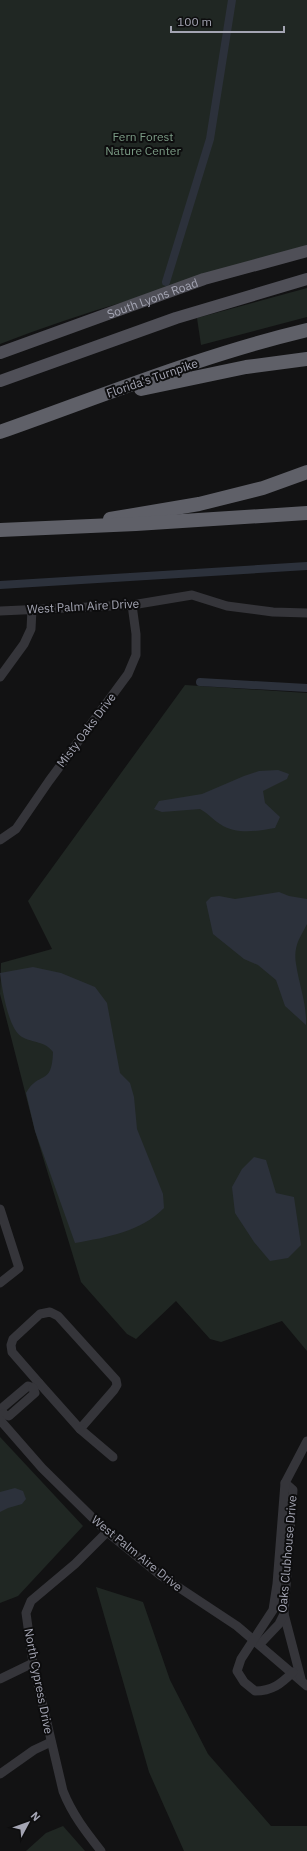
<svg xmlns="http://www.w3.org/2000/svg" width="307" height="1851" font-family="'IBM Plex Sans',sans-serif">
<rect width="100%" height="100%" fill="#121213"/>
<g fill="#202723">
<path d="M0,0h307v254c-103,25 -208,51 -307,90z"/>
<path d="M307,288v29l-106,28 -4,-27z"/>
<path d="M185,685l122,8v658l-25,-30 -61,21 -11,-3 -34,-38 -40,38 -9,-5 -46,-52 -46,-151 -35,-137 1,-31 51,-14 -24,-48z"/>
<path d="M0,1437l83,89 -65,70 -18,7z"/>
<path d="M96,1587l47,15 27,78 38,74 63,72h36v25h-123l-35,-79z"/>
<path d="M63,1826l22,25h-59l20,-18z"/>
</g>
<g fill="#2c313b">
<path d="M278,770l11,4 -2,5 -24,12 2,12 15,14 -5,11c-17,3 -39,7 -55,-4 -7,-4 -12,-11 -20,-15l-38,3 -8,-3 5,-8 43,-7 42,-18 15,-5z"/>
<path d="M279,892l10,4 18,3c0,6 0,19 0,25 -7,14 -14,22 -11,40 3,20 11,41 10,61l-21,-19 -9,-26 -18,-15 -14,-6 -31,-25 -7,-32 5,-5 8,-1 16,3z"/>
<path d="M33,967l28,6 34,14 12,16 13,70 10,10 4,14 3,32 26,65 1,14c-24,24 -56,29 -89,35l-40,-112 -9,-38c13,-23 26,-6 27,-41 -8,-11 -20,-9 -31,-15 -14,-8 -20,-49 -22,-64z"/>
<path d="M254,1157l12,3 10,33 18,4 7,48 -13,13 -18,3 -16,-19 -19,-29 -3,-26 10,-18z"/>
<path d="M15,1488l8,3 3,8 -4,5 -14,4 -8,4v-20z"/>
</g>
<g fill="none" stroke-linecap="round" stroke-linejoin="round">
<g stroke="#2c313b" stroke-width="8">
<path d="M166,282l44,-143 22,-139"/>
<path d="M0,585l307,-19"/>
<path d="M200,682l107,6"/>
</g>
<g stroke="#35353a" stroke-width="9">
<path d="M0,611l132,-6 60,-10 35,11 46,6 34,1"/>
<path d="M0,677l24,-33 7,-15 1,-20"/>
<path d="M0,840l16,-11 33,-48 79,-107 8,-19v-21l-4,-29"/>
<path d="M0,1209l19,59 -19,15"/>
<path d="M39,1383l-27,-31 -1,-7 2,-6 27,-25 10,-2 8,4 58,64 1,5 -3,5 -34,39"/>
<path d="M33,1388l6,-5 41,46 33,28"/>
<path d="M3,1414l-1,-6 26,-22 5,2"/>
<path d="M3,1414l6,2 26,-23 -2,-5"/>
<path d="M0,1420l42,48 65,64 53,43 77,51 70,60"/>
<path d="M284,1614l17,65"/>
<path d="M260,1644l19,-20 5,-10 9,-124 -8,-7"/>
<path d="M293,1672c-12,12 -21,19 -38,19l-11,-9 -7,-11 4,-12 32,-49 4,-26 8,-101 22,-42"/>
<path d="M0,1679l33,-16"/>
<path d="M0,1774l34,-24 17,-8"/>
<path d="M101,1851c-15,-19 -29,-37 -38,-60l-30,-128 -7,-50 5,-12 44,-37 32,-32"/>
</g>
<g stroke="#4f4f57" stroke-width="12">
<path id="s1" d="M0,353l204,-74 103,-28"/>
<path d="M0,381l176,-63 131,-39"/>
</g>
<g stroke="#5f6068" stroke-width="14">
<path d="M141,389l105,-22 61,-8"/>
<path d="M0,432c102,-36 202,-77 307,-102"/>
<path d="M110,519l89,-15 64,-16 44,-16"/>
<path d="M0,530l136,-6 171,-11"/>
</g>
</g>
<g text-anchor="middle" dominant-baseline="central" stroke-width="4" stroke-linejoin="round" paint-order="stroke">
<g font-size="12" fill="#7c9c86" stroke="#0d0d0e">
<text x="143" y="136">Fern Forest<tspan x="143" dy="14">Nature Center</tspan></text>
</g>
<g font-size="12" fill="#a4a5b3" stroke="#0d0d0e">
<text stroke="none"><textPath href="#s1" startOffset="162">South Lyons Road</textPath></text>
<text transform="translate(152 378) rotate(-19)">Florida's Turnpike</text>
<text transform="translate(83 606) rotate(-3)">West Palm Aire Drive</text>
<text transform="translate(86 730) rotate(-53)">Misty Oaks Drive</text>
<text transform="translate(137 1553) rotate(39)">West Palm Aire Drive</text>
<text transform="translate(287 1554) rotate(-85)">Oaks Clubhouse Drive</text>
<text transform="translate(39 1681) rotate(79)">North Cypress Drive</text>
</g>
</g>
<g transform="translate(28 1823) rotate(49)" stroke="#0d0d0e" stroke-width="3" paint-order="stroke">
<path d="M0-3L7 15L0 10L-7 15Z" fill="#a4a5b3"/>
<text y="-6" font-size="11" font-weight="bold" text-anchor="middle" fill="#a4a5b3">N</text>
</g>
<path d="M171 26v6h113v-6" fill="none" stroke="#a4a5b3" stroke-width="2"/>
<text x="177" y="26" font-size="12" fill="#a4a5b3" stroke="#0d0d0e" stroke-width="3" paint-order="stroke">100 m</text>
</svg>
